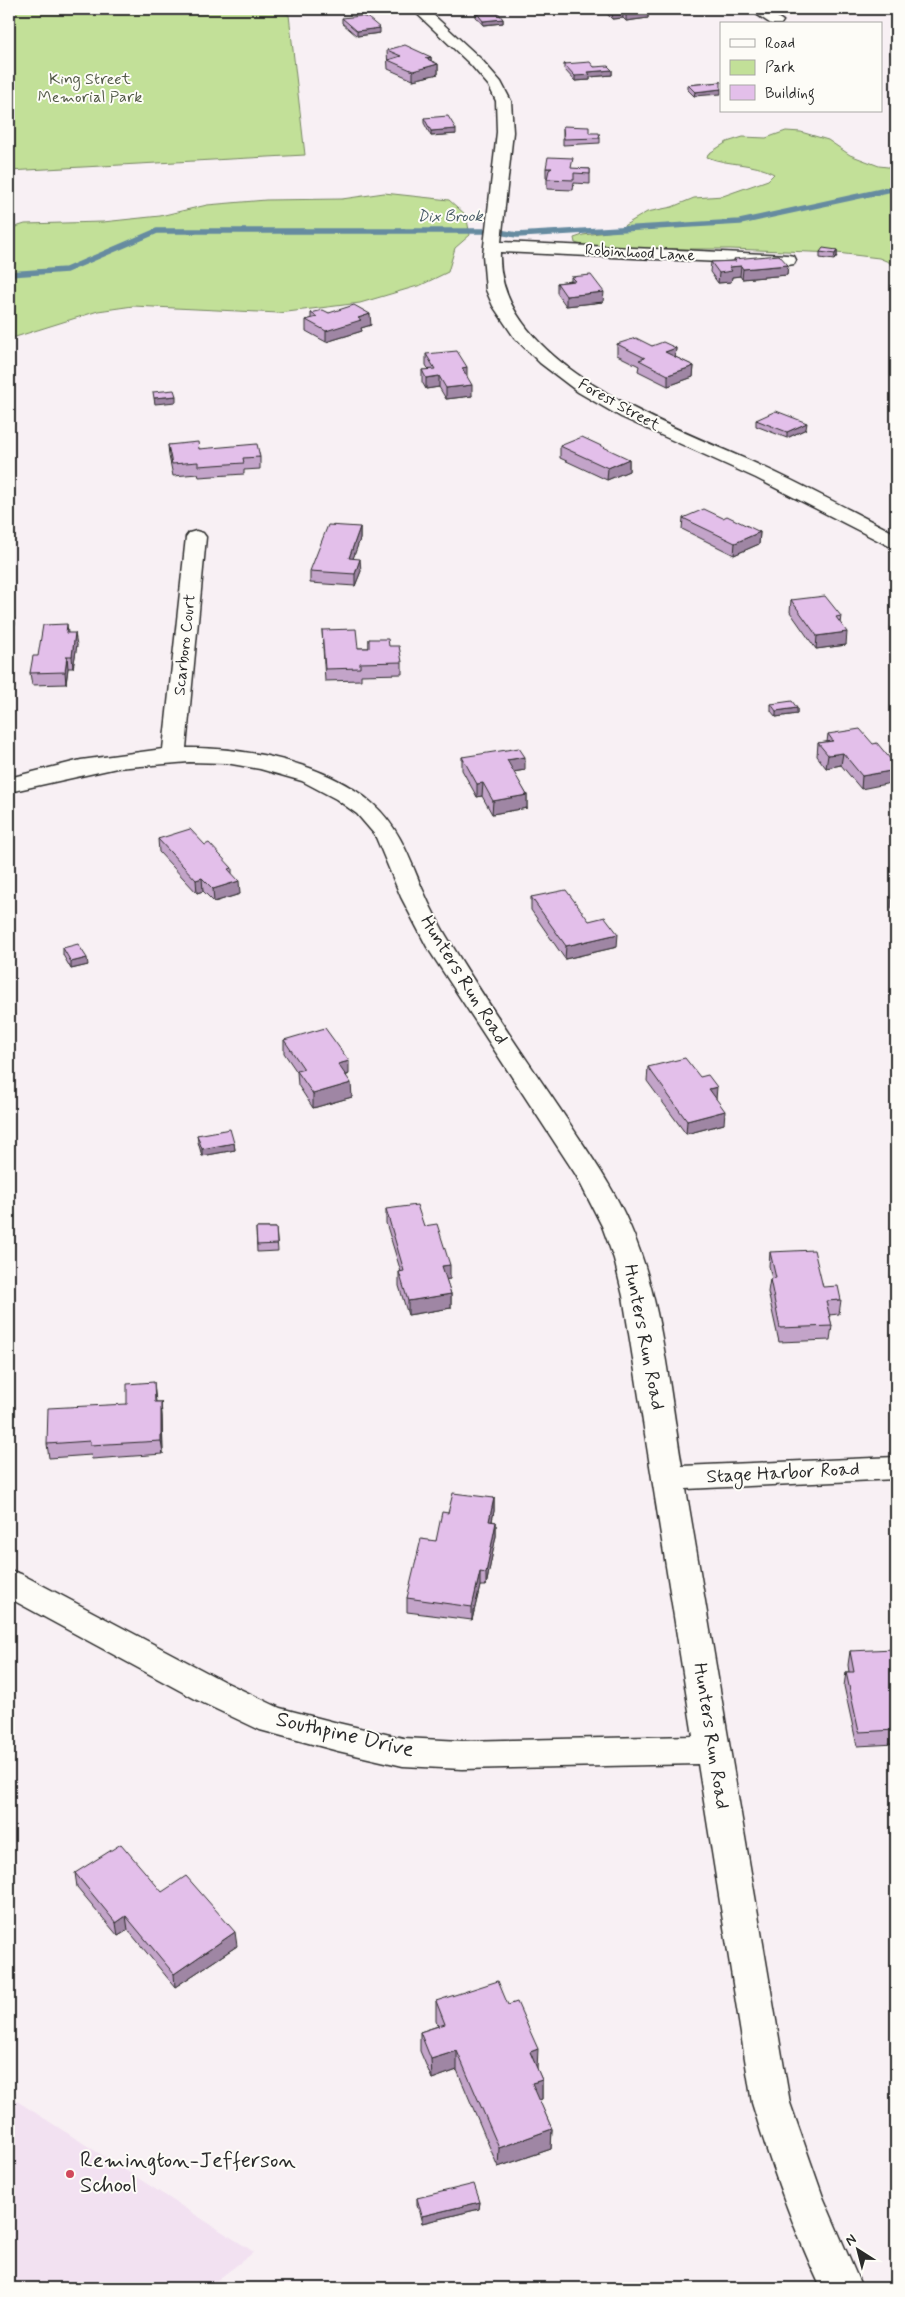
<svg xmlns="http://www.w3.org/2000/svg" width="905" height="2297" font-family="Mynerve,sans-serif">
<rect width="100%" height="100%" fill="#f8f0f4"/>
<filter id="ink" filterUnits="userSpaceOnUse"><feTurbulence type="fractalNoise" baseFrequency=".02" numOctaves="2"/><feDisplacementMap in="SourceGraphic" scale="10" xChannelSelector="R" yChannelSelector="G"/><feConvolveMatrix kernelMatrix="1 2 1 2 8 2 1 2 1" color-interpolation-filters="sRGB"/></filter>
<g filter="url(#ink)">
<path fill="#f2e1f1" d="M9,2096l245,156 -47,36h-198z"/>
<g fill="#c2e098" stroke="#768662">
<path d="M9,9h263l17,6 16,140 -296,16z"/>
<path d="M786,131l15,1 27,8 22,15 29,11 17,2v97l-17,-7 -42,-5 -107,-4h-132l-23,-6 -1,-5 9,-3 32,-4 32,-19 25,-5 22,-9 29,-2 45,-16 6,-6c-21,-12 -45,-8 -67,-17l1,-3 19,-12 16,-5 23,1z"/>
<path d="M384,193l65,7 17,15 4,20 -15,13 -7,24 -27,13 -61,18 -81,10 -146,-7 -35,5 -89,28v-110l16,-5 78,-2 57,-6 47,-11 59,-5 76,-1z"/>
</g>
<g fill="none" stroke-linecap="round" stroke-linejoin="round">
<path stroke="#668ba0" stroke-width="5.5" d="M9,274l57,-4 91,-39h335l25,4 223,-13 156,-34"/>
<defs>
<g id="minor">
<path d="M412,9h15l54,50 20,23 10,19 2,31 -12,110 287,13 6,1 2,4 -2,4 -6,1 -288,-13c-5,116 182,177 268,217 43,20 85,43 128,65v14l-7,-2 -133,-68 -135,-61 -43,-25 -38,-29 -26,-26 -21,-31 -7,-16 -3,-35 14,-123 -1,-31 -7,-15 -18,-21z"/>
<path d="M749,9h16l18,12 -2,3h-10z"/>
<path d="M196,531l7,2 3,4 -20,211c60,-1 141,15 187,56 26,23 36,53 49,84 9,21 19,40 31,59 36,59 76,116 115,174 22,34 46,67 62,105 32,72 39,163 52,240l214,-9v22l-210,10 104,614 33,94 39,91h-41c-28,-60 -50,-122 -69,-185l-54,-339 -236,5 -59,-3 -65,-15 -78,-21 -61,-29 -190,-103v-28l12,4 202,107 57,27 58,15 65,15 59,3 231,-5 -70,-440 -9,-37 -12,-33 -26,-51 -149,-228 -26,-50 -26,-62 -18,-21 -21,-15 -34,-18 -42,-12 -34,-6 -37,-1 -72,6 -108,24v-14l72,-18 82,-11 23,-212 3,-4z"/>
</g>
</defs>
<use href="#minor" stroke="#2b2b2b" stroke-width="3"/>
<use href="#minor" fill="#fdfcf7" fill-rule="evenodd"/>
</g>
<g fill="#c3a4c9" stroke="#2b2b2b">
<path d="M607,9h41v9l-22,3 -3,-3 -11,1 -5,-5z"/>
<path d="M476,12l27,7v4l-20,2 -7,-8z"/>
<path d="M342,18l38,15 -23,3 -15,-13z"/>
<path d="M890,48h6v8h-5z"/>
<path d="M387,50l44,7v4l7,3v10l-25,6 -25,-11z"/>
<path d="M564,64l30,3 18,3v5l-22,2v3l-15,1 -11,-12z"/>
<path d="M721,82l-27,14 -6,-6v-5z"/>
<path d="M424,118l32,16 -25,2 -7,-13z"/>
<path d="M563,126l26,7 11,5v5l-37,2z"/>
<path d="M546,168l44,1v15l-16,-1 -1,7 -26,-1v-11h-1z"/>
<path d="M837,250v6l-3,4 -14,-2v-6z"/>
<path d="M734,259l54,6 -1,10 -45,4 -2,-3 -8,1 -1,5 -13,1 -8,-11 1,-10 23,-1z"/>
<path d="M571,277l32,25 -37,4 -9,-13v-10l14,-2z"/>
<path d="M311,313h18l42,12 -10,3 1,3 -36,11 -20,-11v-11l5,-1z"/>
<path d="M617,344l35,2 24,2 -1,9 19,9 -1,11 -25,9 -30,-15 1,-5 -22,-11z"/>
<path d="M426,354l41,23 5,19 -26,3 -7,-12 -13,2 -4,-7v-12h7l-3,-5z"/>
<path d="M756,420l50,9 -19,9 -31,-12z"/>
<path d="M168,445l92,12v12l-16,1v4l-45,3 -1,-3 -25,2 -4,-20z"/>
<path d="M560,446l69,13v12l-22,9 -47,-22z"/>
<path d="M683,518l77,14 -1,12 -25,11 -52,-26z"/>
<path d="M360,527v12l-7,19 8,13 -6,15 -45,-3v-12z"/>
<path d="M791,600l50,16 -1,7 6,22 -30,4 -26,-37z"/>
<path d="M9,617l6,6 -2,9h-4z"/>
<path d="M67,624l1,9 9,12 -4,23h-5l-2,16 -34,1 -2,-12 8,-17z"/>
<path d="M322,630l36,18h11v-9l20,7 13,16v12l-41,1v5l-36,1z"/>
<path d="M771,704l26,4v6l-21,3 -5,-6z"/>
<path d="M828,734l45,10 -12,45 -20,-24 -15,3 -9,-12 1,-13 9,-1z"/>
<path d="M462,757l63,13 -12,2 14,23v13l-35,6 -10,-18 -5,1 -15,-27z"/>
<path d="M158,839l47,6 27,23v6l8,20 -26,8 -11,-11 -6,2 -38,-41z"/>
<path d="M896,894v20l-5,-6 1,-13z"/>
<path d="M531,897l58,24 28,26 -52,12 -34,-49z"/>
<path d="M63,948l25,17 -17,4 -8,-14z"/>
<path d="M284,1040l65,34 -3,2 6,21 -39,11 -15,-23 -1,-13 -13,-19z"/>
<path d="M648,1067l68,32 8,25 -38,10 -39,-53z"/>
<path d="M197,1135l37,8 1,7 -33,6 -4,-14z"/>
<path d="M386,1209l64,70h-4l5,15v14l-43,7 -9,-29v-14h2l-15,-49z"/>
<path d="M256,1228h20l2,23 -21,1z"/>
<path d="M770,1252l71,48 -2,14 -10,1 3,11 -2,14 -51,2 -11,-50 2,-13h2l-3,-13z"/>
<path d="M154,1382l2,20h5l1,14 1,38 -71,5 -1,-4 -42,3 -2,-14 80,-40z"/>
<path d="M494,1498v13l-2,10 4,1v14l-10,50h-6l-8,34 -65,-8v-14l29,-57 12,-28z"/>
<path d="M850,1651l46,6v87l-39,2 -13,-60 2,-14h3l-1,-7z"/>
<path d="M75,1873l87,19 75,54 -62,41 -47,-57 -10,6 -41,-49z"/>
<path d="M436,2001l101,68 5,11v19l-3,1 13,29 -1,20 -53,18 -41,-97 -25,9 -12,-28v-19l18,-6 -2,-5z"/>
<path d="M417,2198l63,4 -1,7 -57,14 -5,-18z"/>
</g>
<g fill="#9f86a4" stroke="#2b2b2b">
<path d="M623,9v9l-11,1 1,-9z"/>
<path d="M648,9v9l-22,3v-10z"/>
<path d="M503,19v4l-20,2v-4z"/>
<path d="M380,28v5l-23,3v-5z"/>
<path d="M431,57v9l-6,-8z"/>
<path d="M438,64v10l-25,6v-9z"/>
<path d="M612,70v5l-22,2v3l-15,1v-5l13,-4z"/>
<path d="M721,89v5l-27,2 1,-4z"/>
<path d="M456,129v5l-25,2v-5z"/>
<path d="M837,250v6l-3,4 1,-6z"/>
<path d="M788,265l-1,10 -45,4 1,-10z"/>
<path d="M741,266l-1,10 -8,1 -1,5 -13,1 1,-10 10,-6z"/>
<path d="M604,292l-1,10 -37,4v-10z"/>
<path d="M370,314l1,11 -10,3 1,3 -36,11v-11l32,-13z"/>
<path d="M676,348l-1,11 -10,-7z"/>
<path d="M694,366l-1,11 -25,9v-11z"/>
<path d="M467,367v11l-5,-10z"/>
<path d="M439,376v11l-13,2v-11z"/>
<path d="M472,385v11l-26,3v-11z"/>
<path d="M176,396v6l-21,2 -1,-6z"/>
<path d="M807,423l-1,6 -19,9v-6z"/>
<path d="M629,459v12l-22,9 1,-12z"/>
<path d="M360,527v12l-11,31v-12z"/>
<path d="M760,532l-1,12 -25,11 1,-12z"/>
<path d="M360,559l1,12 -6,15v-12z"/>
<path d="M14,617l1,6 -2,9v-6z"/>
<path d="M847,632l-1,13 -30,4 1,-13z"/>
<path d="M75,633l2,12 -4,23 -1,-12z"/>
<path d="M67,656l1,12 -2,16 -1,-12z"/>
<path d="M797,708v6l-21,3v-6z"/>
<path d="M843,753l-2,12 -15,3 2,-13z"/>
<path d="M525,757v13l-18,3v-13z"/>
<path d="M896,770v12l-35,7 1,-13z"/>
<path d="M483,783l-1,13 -5,1v-13z"/>
<path d="M527,795v13l-35,6 1,-13z"/>
<path d="M13,852l1,12 -5,2v-13z"/>
<path d="M202,878l1,13 -6,2 -1,-13z"/>
<path d="M239,881l1,13 -26,8 -1,-13z"/>
<path d="M618,934l-1,13 -52,12 1,-13z"/>
<path d="M87,958l1,7 -17,4v-7z"/>
<path d="M349,1061v13l-11,4v-14z"/>
<path d="M351,1083l1,14 -39,11v-14z"/>
<path d="M717,1087l-1,13 -7,-11z"/>
<path d="M725,1111l-1,13 -38,10 1,-13z"/>
<path d="M234,1143l1,7 -33,6v-7z"/>
<path d="M450,1265v14l-8,1v-14z"/>
<path d="M451,1294v14l-43,7v-14z"/>
<path d="M161,1402l1,14 1,38 -2,-13z"/>
<path d="M494,1498v13l-5,24v-14z"/>
<path d="M496,1522v14l-10,50v-13z"/>
<path d="M480,1572v14l-8,34v-13z"/>
<path d="M126,1916l2,14 -10,6 -2,-13z"/>
<path d="M235,1932l2,14 -62,41 -1,-13z"/>
<path d="M538,2049l-1,20 -7,-17z"/>
<path d="M457,2051v19l-25,9 -1,-20z"/>
<path d="M542,2080v19l-11,4 1,-20z"/>
<path d="M552,2129l-1,20 -53,18 1,-19z"/>
<path d="M480,2202l-1,7 -57,14v-7z"/>
</g>
<g fill="#e3bfea" stroke="#2b2b2b">
<path d="M623,9h25l-22,2z"/>
<path d="M496,10l7,9 -20,2 -7,-9z"/>
<path d="M361,16l7,2 12,10 -23,3 -15,-13z"/>
<path d="M405,45l26,12 -6,1 13,6 -25,7 -25,-11 13,-4 -14,-6z"/>
<path d="M890,48h6v4h-5z"/>
<path d="M590,62l4,5 14,-1 4,4 -24,2 2,3 -15,1 -11,-12z"/>
<path d="M721,82v7l-26,3 -7,-7z"/>
<path d="M448,116l8,13 -25,2 -7,-13z"/>
<path d="M563,126l26,1v6h10l1,5 -36,1z"/>
<path d="M548,157l25,1 -2,10 19,1v5l-16,-1v7l-27,-1 2,-9 3,-2h-6z"/>
<path d="M823,248l14,2 -2,4 -15,-2z"/>
<path d="M779,255l9,10 -45,4 -2,-3 -12,1 3,4 -13,2 -8,-11 25,-1 -2,-2z"/>
<path d="M591,275l13,17 -38,4 -9,-13 18,-2 -4,-4z"/>
<path d="M354,305l16,9 -12,4 3,2 -35,11 -20,-11 11,-3 -6,-4 12,-3 6,3z"/>
<path d="M636,338l16,8 11,-4 13,6 -11,4 29,14 -26,9 -29,-15 6,-2 -28,-14z"/>
<path d="M457,351l10,16 -5,1 10,17 -26,3 -7,-12 -13,2 -4,-8 13,-1 -9,-15z"/>
<path d="M174,390l2,6 -22,2 -1,-6z"/>
<path d="M776,411l31,12 -20,9 -31,-12z"/>
<path d="M582,437l47,22 -21,9 -48,-22z"/>
<path d="M198,442l1,7 58,-5 3,13 -17,1 1,5 -46,3v-4l-26,2 -4,-19z"/>
<path d="M704,509l19,9 4,-2 33,16 -25,11 -52,-25z"/>
<path d="M328,525l32,2 -11,31 11,1 -5,15 -45,-3z"/>
<path d="M825,596l16,20 -5,1 11,15 -30,4 -26,-36z"/>
<path d="M9,617h5l-1,9h-4z"/>
<path d="M67,624l-1,9h9l-3,23h-5l-2,16 -35,1 3,-17h5l5,-31z"/>
<path d="M356,629l2,19h11v-9h19l1,7h10l3,16 -42,1v5l-35,1 -3,-39z"/>
<path d="M792,701l5,7 -21,3 -5,-7z"/>
<path d="M860,729l13,15 4,-1 19,23v4l-34,6 -19,-23 -15,2 -10,-12 15,-2 -5,-7z"/>
<path d="M519,748l6,9 -18,3 20,35 -34,6 -10,-18 -6,1 -15,-27z"/>
<path d="M190,829l15,16 4,-2 23,25 -4,1 11,12 -26,8 -11,-11 -6,2 -38,-41z"/>
<path d="M9,847l4,5 -4,1z"/>
<path d="M566,890l23,31 16,-4 13,17 -52,12 -35,-49z"/>
<path d="M896,894v5l-4,-4z"/>
<path d="M78,944l9,14 -16,4 -8,-14z"/>
<path d="M325,1028l24,33 -11,3 13,19 -38,11 -16,-23 7,-2 -20,-29z"/>
<path d="M685,1058l15,19 8,-2 9,12 -8,2 16,22 -38,10 -39,-54z"/>
<path d="M230,1129l4,14 -32,6 -5,-14z"/>
<path d="M417,1205l7,21 13,-2 13,41 -8,1 9,28 -43,7 -9,-29 5,-1 -18,-62z"/>
<path d="M256,1228h20l1,16 -20,1z"/>
<path d="M814,1250l9,37 15,-1 3,14 -15,1 6,25 -52,2 -10,-49 6,-1 -6,-26z"/>
<path d="M154,1382l1,20h6v39l-71,4v-4l-43,3 1,-36 79,-4v-20z"/>
<path d="M453,1493l41,5 -5,23 7,1 -10,51 -6,-1 -8,35 -65,-9 14,-59 15,2 6,-29 6,1z"/>
<path d="M894,1649l2,8v73l-37,2 -13,-60h8l-4,-21z"/>
<path d="M121,1844l41,48 24,-16 49,56 -61,42 -48,-58 -10,7 -41,-50z"/>
<path d="M498,1981l10,24 9,-3 21,47 -8,3 12,28 -10,3 20,46 -53,19 -42,-97 -26,8 -11,-27 25,-8 -9,-23z"/>
<path d="M474,2184l6,18 -58,14 -5,-18z"/>
</g>
</g>
<circle fill="#d1495b" stroke="#fdfcf7" stroke-width="2" cx="70" cy="2174" r="5"/>
<g text-anchor="middle" dominant-baseline="central" stroke-width="4" stroke-linejoin="round" paint-order="stroke">
<g font-size="16" fill="#515846" stroke="#fdfcf7">
<text x="90" y="79">King Street<tspan x="90" dy="18">Memorial Park</tspan></text>
</g>
<g font-size="16" font-style="italic" fill="#485b66" stroke="#fdfcf7">
<text x="450" y="216">Dix Brook</text>
</g>
<g font-size="16" fill="#2b2b2b" stroke="#fdfcf7">
<text transform="translate(640 253) rotate(3)">Robinhood Lane</text>
<text transform="translate(619 405) rotate(29)">Forest Street</text>
<text transform="translate(185 645) rotate(-84)">Scarboro Court</text>
</g>
<g font-size="19" fill="#2b2b2b" stroke="#fdfcf7">
<text transform="translate(464 980) rotate(58)">Hunters Run Road</text>
<text transform="translate(644 1337) rotate(79)">Hunters Run Road</text>
<text transform="translate(783 1473) rotate(-3)">Stage Harbor Road</text>
<text transform="translate(711 1736) rotate(81)">Hunters Run Road</text>
</g>
<g font-size="22" fill="#2b2b2b" stroke="#fdfcf7">
<text transform="translate(345 1735) rotate(13)">Southpine Drive</text>
</g>
<g font-size="22" fill="#2b2b2b" stroke="#fdfcf7" text-anchor="start">
<text x="80" y="2161">Remington-Jefferson<tspan x="80" dy="25">School</tspan></text>
</g>
</g>
<rect width="905" height="2297" fill="none" stroke="#fdfcf7" stroke-width="30"/>
<rect x="15" y="15" width="875" height="2267" fill="none" stroke="#2b2b2b" stroke-width="2" filter="url(#ink)"/>
<rect x="720" y="22" width="162" height="90" fill="#fdfcf7" stroke="#a9a8a5"/>
<rect x="730" y="39" width="25" height="8" fill="#fdfcf7" stroke="#a9a8a5"/>
<text x="765" y="48" font-size="15" fill="#2b2b2b">Road</text>
<rect x="730" y="60" width="25" height="15" fill="#c2e098" stroke="#a9a8a5"/>
<text x="765" y="72" font-size="15" fill="#2b2b2b">Park</text>
<rect x="730" y="85" width="25" height="15" fill="#e3bfea" stroke="#a9a8a5"/>
<text x="765" y="98" font-size="15" fill="#2b2b2b">Building</text>
<g transform="translate(858 2250) rotate(324)" stroke="#fdfcf7" stroke-width="4" paint-order="stroke">
<path d="M0-4L9 19L0 12L-9 19Z" fill="#2b2b2b"/>
<text y="-8" font-size="14" font-weight="bold" text-anchor="middle" fill="#2b2b2b">N</text>
</g>
</svg>
